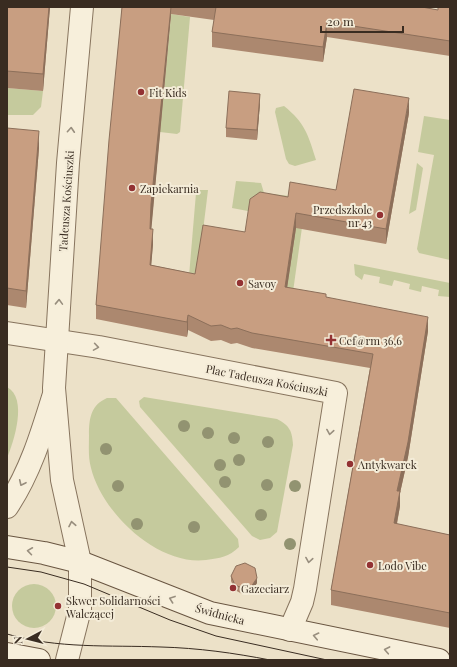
<svg xmlns="http://www.w3.org/2000/svg" width="457" height="667" font-family="'Playfair Display',serif">
<rect width="100%" height="100%" fill="#ece1c8"/>
<g fill="#c5ca9d">
<path d="M171,14l19,3 -10,115 -3,2 -17,-2z"/>
<path d="M7,88l36,3 -2,16 -8,8h-26z"/>
<path d="M284,106c21,17 24,28 32,54l-21,6 -6,-2 -3,-5 -11,-47 1,-4z"/>
<path d="M424,116l26,4v140l-31,-7 -2,-4 17,-94 -16,-3z"/>
<path d="M417,163l6,5 -7,42 -7,4z"/>
<path d="M236,181l25,2 3,10 26,3 -37,16 -21,-4z"/>
<path d="M200,190h8l-10,82 -10,16 8,-95z"/>
<path d="M306,199l-15,107 -7,-1 12,-79z"/>
<path d="M354,264l96,19v14l-12,-1 1,-6 -17,-4 -1,6 -12,-3 1,-5 -16,-4 -2,6 -13,-3 1,-6 -16,-3 -2,6 -7,-5z"/>
<path d="M7,387c21,11 7,54 0,71z"/>
<path d="M144,397l133,22c13,7 15,12 16,26l-16,87 -7,6 -10,2 -8,-4 -112,-129 -1,-6z"/>
<path d="M107,398h9l122,141 1,8c-10,10 -19,11 -33,13 -48,6 -104,-47 -115,-92 -3,-11 -2,-22 -2,-33 0,-17 2,-30 18,-37z"/>
<circle cx="34" cy="606" r="22"/>
</g>
<g fill="none" stroke-linecap="round" stroke-linejoin="round">
<defs>
<g id="minor">
<path d="M7,333l92,14 237,46 -31,196 -3,13 -12,28"/>
<path d="M7,507c23,-34 35,-74 47,-113"/>
</g>
<path id="tertiary" d="M67,660l13,-51v-47l-18,-82 -8,-92 14,-225 14,-156"/>
<g id="secondary">
<path d="M7,547l37,6 36,9 130,51 229,47"/>
<path d="M7,654l32,6"/>
</g>
</defs>
<use href="#minor" stroke="#87745e" stroke-width="24"/>
<use href="#tertiary" stroke="#87745e" stroke-width="24"/>
<use href="#secondary" stroke="#695541" stroke-width="24"/>
<use href="#minor" stroke="#f7efdb" stroke-width="22"/>
<use href="#tertiary" stroke="#f7efdb" stroke-width="22"/>
<use href="#secondary" stroke="#f7efdb" stroke-width="22"/>
<g stroke="#392c21" stroke-width="1">
<path d="M7,567l34,5 43,12 86,36 46,16 111,24"/>
<path d="M7,634c51,15 102,11 154,13 37,1 73,6 109,13"/>
</g>
</g>
<g fill="#929371">
<circle cx="184" cy="426" r="6"/>
<circle cx="208" cy="433" r="6"/>
<circle cx="234" cy="438" r="6"/>
<circle cx="268" cy="442" r="6"/>
<circle cx="106" cy="449" r="6"/>
<circle cx="239" cy="460" r="6"/>
<circle cx="220" cy="465" r="6"/>
<circle cx="225" cy="482" r="6"/>
<circle cx="267" cy="485" r="6"/>
<circle cx="118" cy="486" r="6"/>
<circle cx="295" cy="486" r="6"/>
<circle cx="261" cy="515" r="6"/>
<circle cx="137" cy="524" r="6"/>
<circle cx="194" cy="527" r="6"/>
<circle cx="290" cy="544" r="6"/>
</g>
<g fill="#ac886f">
<path d="M7,7h43l-7,84 -36,-3z"/>
<path d="M122,7h300l16,3 12,-3v49l-123,-19 -4,25 -111,-15v-15l2,-12 -43,-6 -20,215 2,15 -2,21 44,9 50,-42 43,-35 48,-7 73,-77 -23,131 -90,-16 -9,59 39,10 102,34 -20,126 -8,36v13l-3,18 53,11v93l-119,-23v-15l39,-222 -118,-20 -15,-5 -6,1 -10,-4 -10,1 -23,-11 -1,7 -91,-18v-14z"/>
<path d="M260,103l-3,37 -31,-3v-9z"/>
<path d="M7,128l32,20 -13,160 -19,-3z"/>
<path d="M231,576l26,7 -6,9 -9,2 -7,-4 -4,-9z"/>
</g>
<g fill="#8c6f5a">
<path d="M49,7h1l-7,84v-17z"/>
<path d="M171,7v7l-21,230v-15l1,-25z"/>
<path d="M327,22v15l-4,25v-15z"/>
<path d="M260,94v9l-3,37v-10z"/>
<path d="M409,98v15l-23,131v-15z"/>
<path d="M39,131v17l-13,160v-17z"/>
<path d="M296,213v15l-11,74v-15z"/>
<path d="M153,229v15l-3,36v-15z"/>
<path d="M188,315v15l-1,7v-15z"/>
<path d="M428,317v14l-20,126 -8,36v13l-6,32v-15l3,-32z"/>
<path d="M257,578v5l-6,9v-5z"/>
</g>
<g fill="#c89e81" stroke="#8c6f5a">
<path d="M7,7h42l-6,67 -36,-3z"/>
<path d="M122,7h49l-20,197 -1,25h3l-3,36 45,9 8,-49 42,7 5,-33 10,-7 28,5 2,-15 46,8 18,-101 55,9 -23,131 -90,-16 -11,74 41,7v3l102,20 -20,125 -11,49h3l-6,32 56,12v78l-119,-23 42,-236 -121,-21 -15,-5 -6,1 -10,-4 -10,1 -23,-11 -1,7 -91,-17 13,-165z"/>
<path d="M216,7h206l16,3v-3h12v34l-123,-19 -4,25 -111,-15z"/>
<path d="M229,91l31,3 -3,36 -31,-2z"/>
<path d="M7,128l32,3 -13,160 -19,-3z"/>
<path d="M245,563l10,5 2,10 -6,9 -9,1 -7,-3 -4,-9 5,-10z"/>
</g>
<defs><path id="oneway-chevron" d="M-2-3.5L2.5 0L-2 3.5" fill="none" stroke-width="1.6" stroke-linecap="round" stroke-linejoin="round"/></defs>
<g stroke="#988e7e">
<use href="#oneway-chevron" transform="translate(71 130) rotate(-86)"/>
<use href="#oneway-chevron" transform="translate(59 302) rotate(-88)"/>
<use href="#oneway-chevron" transform="translate(96 347) rotate(9)"/>
<use href="#oneway-chevron" transform="translate(330 432) rotate(99)"/>
<use href="#oneway-chevron" transform="translate(22 483) rotate(115)"/>
<use href="#oneway-chevron" transform="translate(72 524) rotate(-101)"/>
<use href="#oneway-chevron" transform="translate(30 551) rotate(-172)"/>
<use href="#oneway-chevron" transform="translate(309 560) rotate(99)"/>
<use href="#oneway-chevron" transform="translate(172 599) rotate(-160)"/>
<use href="#oneway-chevron" transform="translate(316 636) rotate(-168)"/>
<use href="#oneway-chevron" transform="translate(387 650) rotate(-169)"/>
</g>
<g fill="#933233" stroke="#f4ecd8" stroke-width="1.5">
<circle cx="141" cy="92" r="4"/>
<circle cx="132" cy="188" r="4"/>
<circle cx="380" cy="215" r="4"/>
<circle cx="240" cy="283" r="4"/>
<path d="M329 334h4v4h4v4h-4v4h-4v-4h-4v-4h4z"/>
<circle cx="350" cy="464" r="4"/>
<circle cx="370" cy="565" r="4"/>
<circle cx="233" cy="588" r="4"/>
<circle cx="58" cy="606" r="4"/>
</g>
<g text-anchor="middle" dominant-baseline="central" stroke-width="4" stroke-linejoin="round" paint-order="stroke">
<g font-size="11" fill="#392c21" stroke="#f4ecd8" text-anchor="start">
<text x="149" y="92">Fit Kids</text>
<text x="140" y="188">Zapiekarnia</text>
<text x="372" y="209" text-anchor="end">Przedszkole<tspan x="372" dy="13">nr 43</tspan></text>
<text x="248" y="283">Savoy</text>
<text x="339" y="340">Cef@rm 36,6</text>
<text x="358" y="464">Antykwarek</text>
<text x="378" y="565">Lodo Vibe</text>
<text x="241" y="588">Gazeciarz</text>
<text x="66" y="600">Skwer Solidarności<tspan x="66" dy="13">Walczącej</tspan></text>
</g>
<g font-size="11" fill="#392c21" stroke="#f4ecd8">
<text transform="translate(66 201) rotate(-86)">Tadeusza Kościuszki</text>
<text transform="translate(267 380) rotate(11)">Plac Tadeusza Kościuszki</text>
<text transform="translate(220 614) rotate(15)">Świdnicka</text>
</g>
</g>
<rect width="457" height="667" fill="none" stroke="#392c21" stroke-width="16"/>
<g transform="translate(28 639) rotate(263)" stroke="#f4ecd8" stroke-width="3" paint-order="stroke">
<path d="M0-3L7 15L0 10L-7 15Z" fill="#392c21"/>
<text y="-6" font-size="11" font-weight="bold" text-anchor="middle" fill="#392c21">N</text>
</g>
<path d="M321 26v6h82v-6" fill="none" stroke="#392c21" stroke-width="2"/>
<text x="327" y="26" font-size="12" fill="#392c21" stroke="#f4ecd8" stroke-width="3" paint-order="stroke">20 m</text>
</svg>
